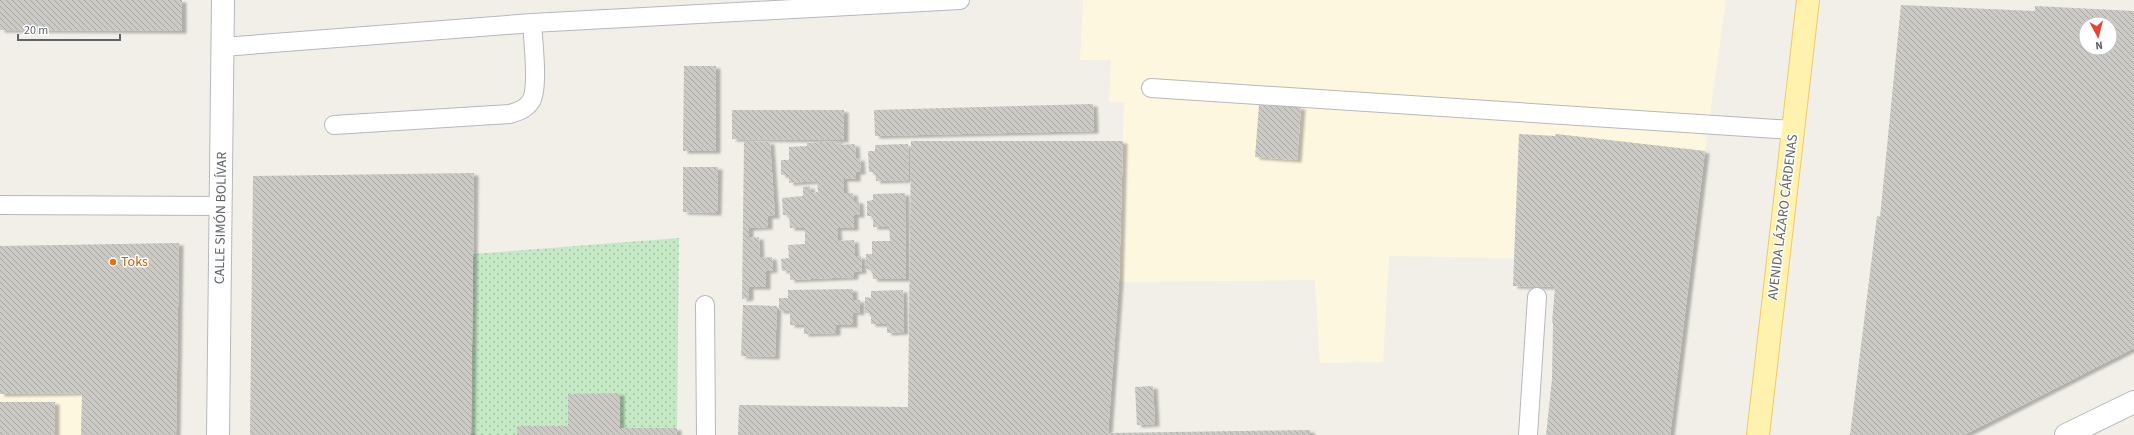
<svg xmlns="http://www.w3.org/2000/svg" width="2134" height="435" font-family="'Source Sans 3',sans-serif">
<defs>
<pattern id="grass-dots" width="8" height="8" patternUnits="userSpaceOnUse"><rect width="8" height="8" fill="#c5e8c5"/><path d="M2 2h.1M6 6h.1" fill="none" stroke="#a3c0a4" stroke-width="1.8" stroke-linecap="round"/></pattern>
<pattern id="building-back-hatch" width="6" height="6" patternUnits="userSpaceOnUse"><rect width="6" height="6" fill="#cccac5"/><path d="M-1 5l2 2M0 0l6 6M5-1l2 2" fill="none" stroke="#a9a8a4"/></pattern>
<filter id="shadow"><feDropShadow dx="4.5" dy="2.5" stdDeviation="1" flood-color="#0004"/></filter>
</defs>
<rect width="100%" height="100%" fill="#f1efe8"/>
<g fill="#fef7e0">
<path d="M1083,0h643l-21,151 -149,-17 -1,2 -36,-2 -5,124 -125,-2 -6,106 -63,1 -5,-83 -196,2 5,-179 -15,-1 2,-42h-31z"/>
<path d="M82,393l-1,42h-81v-41z"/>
</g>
<path fill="url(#grass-dots)" d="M679,238l-2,190h-57v-34h-51l-1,32h-51v9h-46l2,-181z"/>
<g fill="url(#building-back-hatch)" fill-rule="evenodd" filter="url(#shadow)">
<path d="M0,0h182v31l-182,-1z"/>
<path d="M1901,5l134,6v-5l99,5v337l-170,87h-114l27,-219 3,1zM2086,24h24v24h-24z"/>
<path d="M684,66h32v85h-33z"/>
<path d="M1093,104l1,27 -219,5 -1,-26z"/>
<path d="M1259,105l42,2 -4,53 -42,-3z"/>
<path d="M732,110h112v30l-112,-1z"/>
<path d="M1519,134l36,2 1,-2 149,17 -35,284h-124l6,-56 1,-56 -1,-1 3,-35 -42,-1z"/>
<path d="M744,141l26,1 5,74h-7v11l-19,1v10l10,-1 1,21 12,-1 1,13 -7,1v16h-17v11l-7,1z"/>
<path d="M838,141l1,4 16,-1 1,15 4,-1 1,14h-5v7h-13l1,14h9l1,8h5l1,14h-6v13h-17l1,13 16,-1 1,16h6l1,15 -8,1v5l-64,3v-10l-8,1 -1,-12 8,-1 -1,-13 17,-1v-16h-15l-1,-13h-6l-1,-17 21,-2v-9l7,-1 1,7 7,-1 -1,-11 -28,2v-8h-8v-15h8v-13l18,-1v-3z"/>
<path d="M911,141h212l-4,141 -11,151 202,-3 1,5h-573l1,-30 169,2z"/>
<path d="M908,144l1,36 -33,1 -1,-9h-6l-1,-21h7v-6z"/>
<path d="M683,167h35l-1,46 -34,-1z"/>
<path d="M474,173l-3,262h-221l3,-259z"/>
<path d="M905,193l1,86h-33l-1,-9 -6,-1v-15h6v-13h18l-1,-14h-16v-11h-6v-15l6,-1v-6z"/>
<path d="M179,243l-3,192h-95l1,-42 -82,1v-148z"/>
<path d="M853,289v11h7v13l-7,-1v13h-17v8l-32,1v-9h-14v-14h-11v-13h9v-8z"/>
<path d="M903,290l1,42 -17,1v-9h-16v-11h-6v-16l6,1v-7z"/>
<path d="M743,305l34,1 -2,51 -34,-1z"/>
<path d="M1153,386l2,38 -18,1 -2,-38z"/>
<path d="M620,393v35h57v7h-160v-9h51v-32z"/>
<rect x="0" y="402" width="55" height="33"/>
</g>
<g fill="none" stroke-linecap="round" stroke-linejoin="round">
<defs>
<g id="service">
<path d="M223,47l309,-24 428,-23"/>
<path d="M1151,88l642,42"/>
<path d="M334,125l176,-11c9,-3 16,-5 21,-13 8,-13 2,-61 1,-78"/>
<path d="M0,205l221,1"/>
<path d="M705,305l1,130"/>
<path d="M1528,435l9,-138"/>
</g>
<path id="minor" d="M2066,435l68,-33"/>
<path id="tertiary" d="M218,435l5,-435"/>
<path id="primary" d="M1758,435l50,-435"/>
</defs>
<use href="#service" stroke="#b5b8bc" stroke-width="20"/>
<use href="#minor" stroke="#b5b8bc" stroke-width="24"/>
<use href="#tertiary" stroke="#b5b8bc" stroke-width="24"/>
<use href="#primary" stroke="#f2c960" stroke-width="24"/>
<use href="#service" stroke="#fff" stroke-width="18"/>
<use href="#minor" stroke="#fff" stroke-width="22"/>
<use href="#tertiary" stroke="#fff" stroke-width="22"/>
<use href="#primary" stroke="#fff2af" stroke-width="22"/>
</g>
<circle fill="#e8710a" stroke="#fff" stroke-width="1.5" cx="113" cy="262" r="4"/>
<g text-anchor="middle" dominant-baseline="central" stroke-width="3" stroke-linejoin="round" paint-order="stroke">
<g font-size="14" fill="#5f6368" stroke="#fff">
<text transform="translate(1783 217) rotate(-83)">AVENIDA LÁZARO CÁRDENAS</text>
<text transform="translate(221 218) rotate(-89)">CALLE SIMÓN BOLÍVAR</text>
</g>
<g font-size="14" fill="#c56008" stroke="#fff" text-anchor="start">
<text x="121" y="262">Toks</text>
</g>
</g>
<g transform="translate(2098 36) rotate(173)"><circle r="19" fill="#ffffff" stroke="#bfc1c3"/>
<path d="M0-3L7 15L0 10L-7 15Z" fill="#ea4335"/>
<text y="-6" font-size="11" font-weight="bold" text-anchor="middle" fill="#5f6368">N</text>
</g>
<path d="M18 34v6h102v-6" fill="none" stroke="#5f6368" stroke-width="2"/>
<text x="24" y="34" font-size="12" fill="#5f6368" stroke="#ffffff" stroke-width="3" paint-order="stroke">20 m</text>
</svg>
